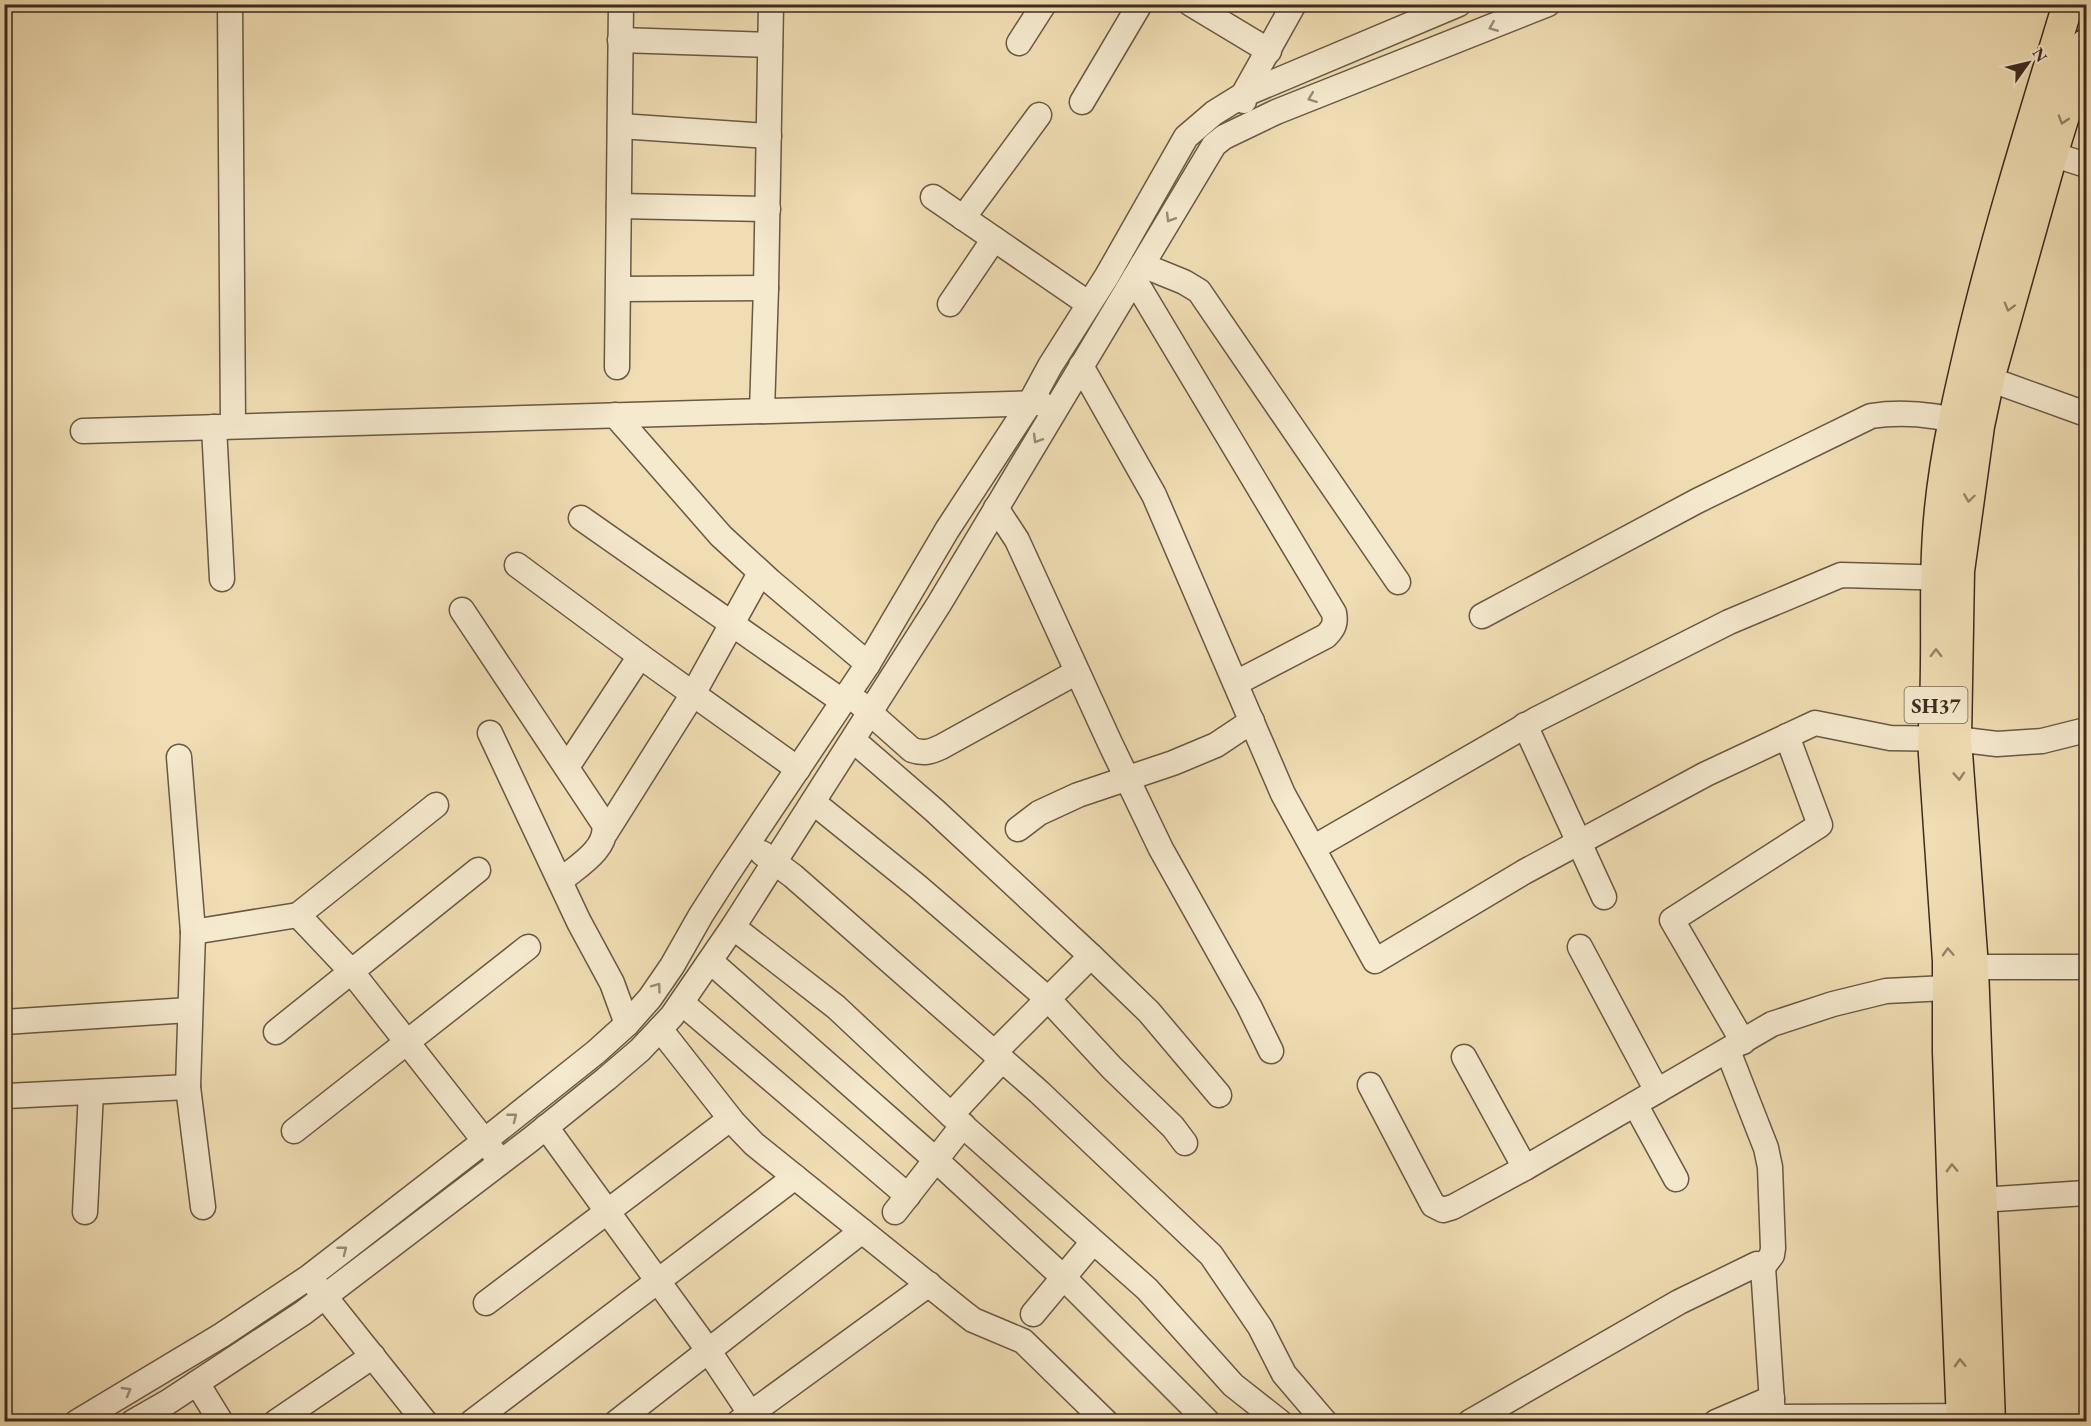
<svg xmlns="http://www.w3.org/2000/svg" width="2091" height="1426" font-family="'EB Garamond',serif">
<rect width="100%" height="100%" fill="#f0ddb3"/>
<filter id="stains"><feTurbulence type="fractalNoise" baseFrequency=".00333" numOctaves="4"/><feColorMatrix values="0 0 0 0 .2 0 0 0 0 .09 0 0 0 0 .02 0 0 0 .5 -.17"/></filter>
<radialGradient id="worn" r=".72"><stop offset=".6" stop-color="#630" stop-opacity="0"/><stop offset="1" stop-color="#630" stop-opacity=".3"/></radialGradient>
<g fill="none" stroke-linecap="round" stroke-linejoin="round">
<defs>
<g id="minor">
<path d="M230,4l3,422"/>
<path d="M1191,4l78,47"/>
<path d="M620,40l150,5"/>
<path d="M1019,43l25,-39"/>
<path d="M1244,101l-1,-6 51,-91"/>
<path d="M1082,102l58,-98"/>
<path d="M620,126l149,10"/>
<path d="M2036,149l50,16"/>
<path d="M933,197l156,107"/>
<path d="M619,206l149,3"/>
<path d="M963,218l76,-103"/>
<path d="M1142,265l42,17 15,9 199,291"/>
<path d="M1134,279l200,334c2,10 0,15 -8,23l-90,47"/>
<path d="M619,289l147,-1"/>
<path d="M950,304l44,-65"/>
<path d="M1081,366l73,129 129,299 92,167 149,-89 182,-98 109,-51 75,15 66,1 41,5 45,-3 44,-11"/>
<path d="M617,367l4,-363"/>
<path d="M1989,379l97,35"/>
<path d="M762,411l4,-123 5,-284"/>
<path d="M615,415l106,121 49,45 98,83"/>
<path d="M214,427l8,152"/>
<path d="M83,431l958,-28"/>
<path d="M996,508l21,32 93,203 51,106 88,157 22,45"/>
<path d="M581,518l261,183"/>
<path d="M517,565l123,91 158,113"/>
<path d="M462,610l142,214c5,25 -28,43 -44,57"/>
<path d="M1482,616l215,-115 174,-85c33,-5 67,-1 99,8"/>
<path d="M858,702l54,48c12,4 18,2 29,-3l136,-75"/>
<path d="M1525,725l79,172"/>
<path d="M490,733l89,189 33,61 15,41"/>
<path d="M853,740l81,70 157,146 58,56 70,83"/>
<path d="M179,757l14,175 -5,155 15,120"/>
<path d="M567,767l73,-111"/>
<path d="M813,802l104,84 131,113 64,69 61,59 12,16"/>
<path d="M436,805l-138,110 53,56 143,182"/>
<path d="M1018,829l21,-16 39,-18 95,-32 43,-18 36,-24"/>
<path d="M606,832l87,-138 67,-121"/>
<path d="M1313,848l224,-129 192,-97 112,-47 113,3"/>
<path d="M762,853l31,23 246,216 172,163 49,72 24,47 41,48"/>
<path d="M733,927l103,80 115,108 196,174 86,96 47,37"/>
<path d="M193,932l105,-17"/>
<path d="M1580,947l77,144"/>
<path d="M710,961l226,199 128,118 144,144"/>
<path d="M1973,967h113"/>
<path d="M682,1003l226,193"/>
<path d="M4,1022l185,-12"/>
<path d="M660,1029l73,93 21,22 210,169 9,7 50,21 83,81"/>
<path d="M276,1032l202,-162"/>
<path d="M1743,1042l-71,-122 148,-95 -33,-89"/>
<path d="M1728,1051l38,97 4,19 3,81 -1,7 -9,12"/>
<path d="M994,1053l97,-97"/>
<path d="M1464,1057l61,111"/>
<path d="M1370,1085l63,120 10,5 10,-3 72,-39 247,-144 61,-20 53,-13 80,-4"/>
<path d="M7,1096l181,-9"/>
<path d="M1635,1104l41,75"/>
<path d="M951,1115l51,-55"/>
<path d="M546,1127l162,223 48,72"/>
<path d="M294,1131l234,-184"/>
<path d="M1964,1201l122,-8"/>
<path d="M85,1212l6,-120"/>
<path d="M895,1212l68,-87"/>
<path d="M314,1283l111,139"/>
<path d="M486,1303l244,-184"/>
<path d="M1033,1314l60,-72"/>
<path d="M197,1383l24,39"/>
<path d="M77,1422l145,-87 87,-58 164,-127 123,-98 31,-28 23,-26 22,-32 29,-51 25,-39 142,-212 79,-134 83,-127 20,-37 57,-90 79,-139 28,-24 29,-18 216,-91"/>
<path d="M133,1422l35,-20 135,-89 227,-173 76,-61 34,-29 32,-34 61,-89 206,-323 275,-459 10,-8 52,-25 272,-108"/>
<path d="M276,1422l97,-66"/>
<path d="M472,1422l323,-245"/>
<path d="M617,1422l245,-191"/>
<path d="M739,1422l190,-138"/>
<path d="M1470,1422l209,-120 78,-38 6,3 10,150 207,-1"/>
<path d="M1716,1422l56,-24"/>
</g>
<g id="major">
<path d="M1962,1422l-9,-221 -5,-149v-91l-15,-221c7,-77 -1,-154 7,-231 6,-60 20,-119 34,-178 27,-110 61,-218 94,-327"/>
<path d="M1990,1422l-17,-455 -17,-228 3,-168 20,-145 10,-47 63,-224 34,-111"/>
</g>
</defs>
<use href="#minor" stroke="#695844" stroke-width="27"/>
<use href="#major" stroke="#3c2b1f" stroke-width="33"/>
<use href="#minor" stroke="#f5e9ce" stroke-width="24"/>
<use href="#major" stroke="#f0ddb3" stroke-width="30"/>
</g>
<defs><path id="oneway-chevron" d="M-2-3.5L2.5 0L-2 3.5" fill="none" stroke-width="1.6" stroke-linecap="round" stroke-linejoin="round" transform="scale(1.5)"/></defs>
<g stroke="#988a76">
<use href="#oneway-chevron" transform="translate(1493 27) rotate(158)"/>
<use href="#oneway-chevron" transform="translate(1312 98) rotate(159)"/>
<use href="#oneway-chevron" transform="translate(1170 218) rotate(121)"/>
<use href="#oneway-chevron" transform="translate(1037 439) rotate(121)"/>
<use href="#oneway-chevron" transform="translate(657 987) rotate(-54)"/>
<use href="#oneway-chevron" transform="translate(513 1117) rotate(-38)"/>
<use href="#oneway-chevron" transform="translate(343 1250) rotate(-38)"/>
<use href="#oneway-chevron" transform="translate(127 1391) rotate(-30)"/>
</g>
<g stroke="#968469">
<use href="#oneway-chevron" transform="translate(2063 120) rotate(107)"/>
<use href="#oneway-chevron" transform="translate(2009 307) rotate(106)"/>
<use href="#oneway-chevron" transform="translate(1969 498) rotate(98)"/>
<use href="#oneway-chevron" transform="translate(1936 653) rotate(-90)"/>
<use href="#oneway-chevron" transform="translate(1959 776) rotate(86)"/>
<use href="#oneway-chevron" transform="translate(1948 952) rotate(-93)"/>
<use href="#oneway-chevron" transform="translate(1952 1168) rotate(-92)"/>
<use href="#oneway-chevron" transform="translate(1960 1363) rotate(-92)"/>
</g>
<g text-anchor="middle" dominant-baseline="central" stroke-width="4.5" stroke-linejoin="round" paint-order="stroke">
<rect fill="#f5e9ce" stroke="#746454" stroke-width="1.5" x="1904.5" y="687" width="63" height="36" rx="4.5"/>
<g font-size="21" font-weight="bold" fill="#3c2b1f">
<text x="1936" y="705">SH37</text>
</g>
</g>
<rect width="2091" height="1426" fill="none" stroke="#f0ddb3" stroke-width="24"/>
<rect x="6" y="6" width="2079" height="1414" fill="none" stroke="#3c2b1f" stroke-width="3"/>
<rect x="12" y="12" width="2067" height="1402" fill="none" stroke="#3c2b1f" stroke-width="1.5"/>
<g transform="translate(2028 63) rotate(56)" stroke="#f5e9ce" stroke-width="4.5" paint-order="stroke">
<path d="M0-4.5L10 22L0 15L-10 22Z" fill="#3c2b1f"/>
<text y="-9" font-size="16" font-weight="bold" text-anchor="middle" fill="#3c2b1f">N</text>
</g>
<rect width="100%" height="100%" filter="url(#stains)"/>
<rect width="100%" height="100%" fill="url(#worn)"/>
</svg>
